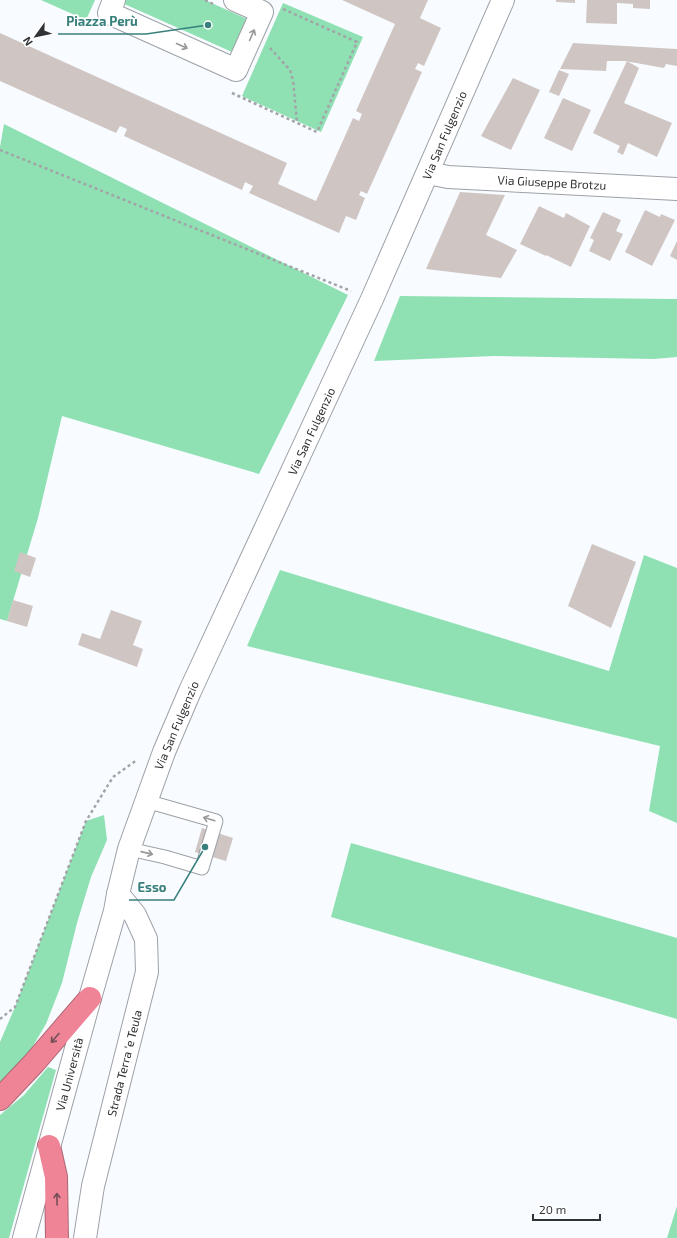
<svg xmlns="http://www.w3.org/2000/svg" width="677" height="1238" font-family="'Exo 2',sans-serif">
<rect width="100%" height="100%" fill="#f8fbff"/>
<g fill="#8fe1b3">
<path d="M41,0h54l-9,20z"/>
<path d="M124,0h81l42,19 -15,33 -110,-49z"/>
<path d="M283,3l80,34 -42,95 -79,-36z"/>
<path d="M4,124l344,171 -89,179 -197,-58 -24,102 -31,103 -7,-2v-472z"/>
<path d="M400,296l277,3v58l-23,2 -160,-3 -120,5z"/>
<path d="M644,555l33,13v255l-28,-12 11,-65 -413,-100 33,-76 329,101z"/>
<path d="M104,815l3,25 -16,37 -14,46 -15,60 -16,41 -19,32 -27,31v-45l15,-35 71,-186z"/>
<path d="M351,843l326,95v81l-346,-102z"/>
<path d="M48,1067l8,3 -47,168h-9v-123l24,-20z"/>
<path d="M677,1206v32h-10z"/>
</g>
<g fill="#cfc6c4">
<path d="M342,0h86l-8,18 21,10 -17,38 -6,-3 -3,6 7,3 -55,122 -6,-3 -2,4 6,3 -9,22 -10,-4 -7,17 -90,-40 4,-7 -8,-4 -3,8 -118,-54 3,-7 -7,-3 -4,7 -116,-52v-48l287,130 -9,21 38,17 37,-83 6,3 3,-7 -6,-3 39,-87z"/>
<path d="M556,0h19v3l-19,-1z"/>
<path d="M587,0h63v9l-17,-1v-4l-16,-1v21l-31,-1z"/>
<path d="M573,43l104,6v17l-11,-2 -2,4 -39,-7h-18l-1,10 -46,-2z"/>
<path d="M627,61l12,7 -15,35 48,20 -15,34 -29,-14 -5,12 -6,-3 3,-6 -27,-13z"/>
<path d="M559,70l10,4 -10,22 -10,-4z"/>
<path d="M513,78l27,12 -29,60 -30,-14z"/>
<path d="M563,98l28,12 -19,41 -28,-13z"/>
<path d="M460,192l45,3 -19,40 31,15 -16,28 -75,-9z"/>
<path d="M539,206l25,12 2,-5 24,13 -19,41 -25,-12v1l-26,-12z"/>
<path d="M645,210l15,7 1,-3 14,6 -23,46 -27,-14z"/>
<path d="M603,212l18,8 -5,11 7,3 -13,27 -21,-10 5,-11 -4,-2z"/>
<path d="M677,241v19l-7,-4z"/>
<path d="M592,544l44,18 -25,66 -43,-22z"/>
<path d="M20,552l16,6 -6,19 -16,-6z"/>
<path d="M13,600l20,6 -6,21 -20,-6z"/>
<path d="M111,610l31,11 -9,24 10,4 -6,18 -59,-22 4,-12 18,6z"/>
<path d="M202,828l31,10 -7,23 -31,-9z"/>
</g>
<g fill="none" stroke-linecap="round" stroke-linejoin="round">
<defs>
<path id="lane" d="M129,849l36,8 37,11 14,-47 -70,-20"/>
<g id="street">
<path d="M114,0l-5,13 127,57 26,-58 -27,-12"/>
<path d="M428,173l20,4 229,12"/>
<path d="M85,1238l8,-52 54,-214 -1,-33 -11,-24 -17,-21"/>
</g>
<path id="secondary" d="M24,1238l66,-240 25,-87 3,-17 11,-45 35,-97 26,-61 182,-392 131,-299"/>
<g id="highway">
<path d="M0,1099l34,-36 56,-65"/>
<path d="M49,1146l7,31 1,61"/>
</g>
</defs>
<use href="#lane" stroke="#9da1a7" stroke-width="15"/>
<use href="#street" stroke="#9da1a7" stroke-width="24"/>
<use href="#secondary" stroke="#9da1a7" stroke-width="24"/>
<use href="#highway" stroke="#ac6775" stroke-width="24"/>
<g stroke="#a2a4a7" stroke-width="2.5" stroke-dasharray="3 3" stroke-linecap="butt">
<path d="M205,0l8,4"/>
<path d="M87,19l-2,4 5,3"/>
<path d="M270,48l20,22 3,10 4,42"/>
<path d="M232,93l85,39 40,-90 -74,-33"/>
<path d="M0,150l351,141"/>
<path d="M0,1019l15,-12 71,-186 27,-44 24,-17"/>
</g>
<use href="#lane" stroke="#fff" stroke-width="13"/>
<use href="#street" stroke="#fff" stroke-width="22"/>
<use href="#secondary" stroke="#fff" stroke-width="22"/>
<use href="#highway" stroke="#ef8497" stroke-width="22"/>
</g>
<defs><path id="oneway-shaft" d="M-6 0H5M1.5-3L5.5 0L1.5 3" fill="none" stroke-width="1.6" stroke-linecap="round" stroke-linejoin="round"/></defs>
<g stroke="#98989a">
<use href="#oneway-shaft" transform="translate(252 35) rotate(-66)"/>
<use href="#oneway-shaft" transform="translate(182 46) rotate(24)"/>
<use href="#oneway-shaft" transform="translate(209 819) rotate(-163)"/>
<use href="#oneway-shaft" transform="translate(147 853) rotate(13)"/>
</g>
<g stroke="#744f57">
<use href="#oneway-shaft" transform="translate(55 1038) rotate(131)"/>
<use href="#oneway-shaft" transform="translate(57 1199) rotate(-91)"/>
</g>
<g text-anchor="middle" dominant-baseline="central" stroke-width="3.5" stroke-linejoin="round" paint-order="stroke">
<g font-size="12" fill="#313235" stroke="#fff">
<text transform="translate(444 135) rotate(-67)">Via San Fulgenzio</text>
<text transform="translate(552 182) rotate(3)">Via Giuseppe Brotzu</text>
<text transform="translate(311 431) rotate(-65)">Via San Fulgenzio</text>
<text transform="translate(176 725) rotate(-67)">Via San Fulgenzio</text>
<text transform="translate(124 1063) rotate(-76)">Strada Terra 'e Teula</text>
<text transform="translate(69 1074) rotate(-75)">Via Università</text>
</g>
</g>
<path fill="none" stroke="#38807d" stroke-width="1.5" d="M208 25L146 34H58M205 847L174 900H129"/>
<g fill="#38807d" stroke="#fff" stroke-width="1.5">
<circle cx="208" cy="25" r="4"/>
<circle cx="205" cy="847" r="4"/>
</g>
<g font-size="13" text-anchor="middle" font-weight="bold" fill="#38807d" stroke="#fff" stroke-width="3.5" stroke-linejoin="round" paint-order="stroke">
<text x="102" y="26">Piazza Perù</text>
<text x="152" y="892">Esso</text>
</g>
<g transform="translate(36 36) rotate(237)" stroke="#ffffff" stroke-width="3" paint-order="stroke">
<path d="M0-3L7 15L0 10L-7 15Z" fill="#313235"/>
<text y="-6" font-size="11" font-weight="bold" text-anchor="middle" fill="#313235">N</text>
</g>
<path d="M533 1214v6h67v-6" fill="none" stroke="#313235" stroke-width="2"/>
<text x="539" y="1214" font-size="12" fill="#313235" stroke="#ffffff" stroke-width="3" paint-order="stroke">20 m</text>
</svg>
